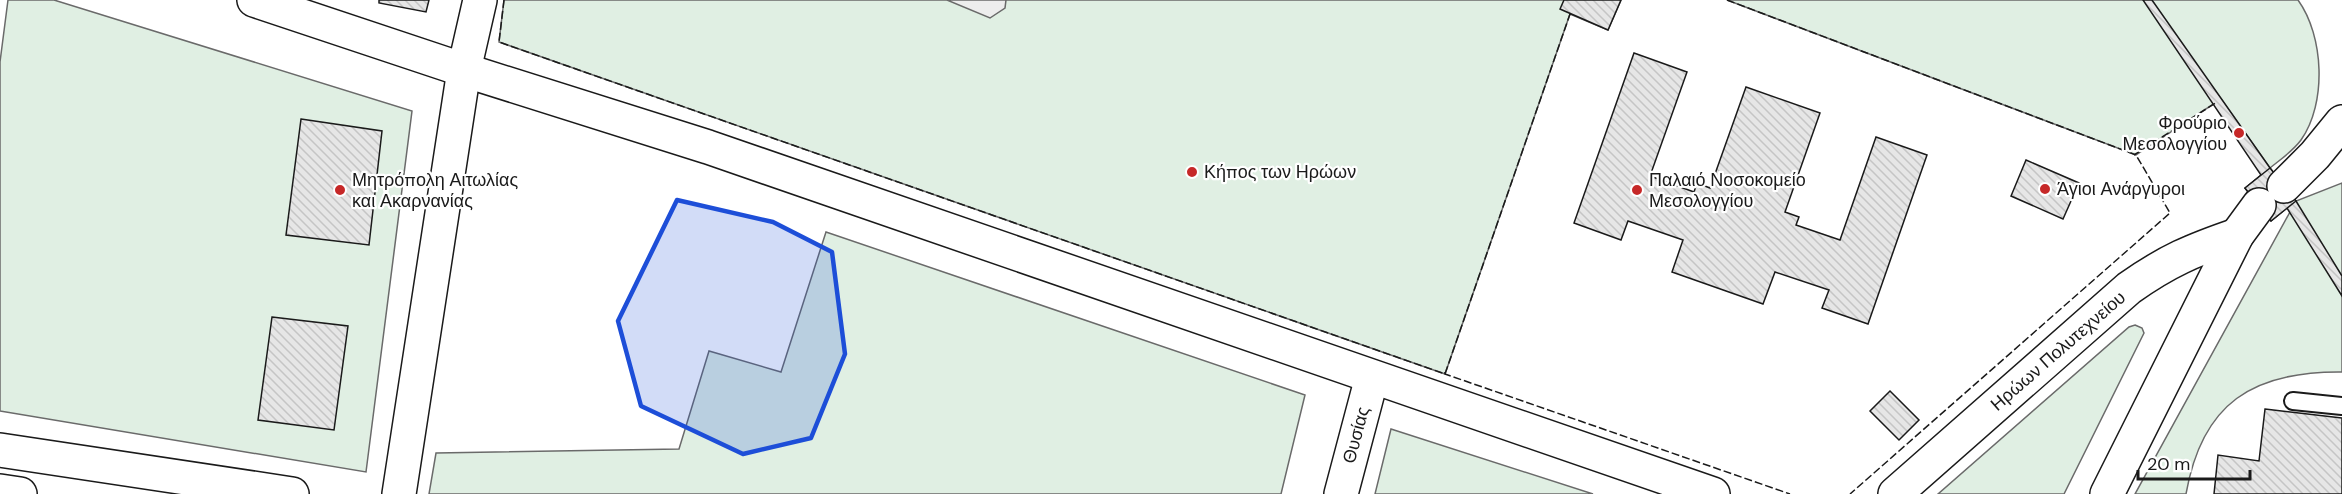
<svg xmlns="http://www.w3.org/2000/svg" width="2342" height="494" font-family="'DM Sans',sans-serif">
<defs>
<pattern id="building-back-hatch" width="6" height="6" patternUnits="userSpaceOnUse" patternTransform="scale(1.5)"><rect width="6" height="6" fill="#e6e6e6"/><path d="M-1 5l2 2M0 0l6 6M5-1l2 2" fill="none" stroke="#c5c5c5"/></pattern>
</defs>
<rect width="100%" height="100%" fill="#fff"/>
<g fill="#e0efe3" stroke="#6a6a6a" stroke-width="1.5">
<path d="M8,0h46l358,111 -46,361 -366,-61v-349z"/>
<path d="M504,0h1117l-13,30 -38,-16 -125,360 -946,-332z"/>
<path d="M1727,0h571c26,36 29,103 3,140 -8,11 -20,19 -31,28l-49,-69 -85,56z"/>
<path d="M2342,183v189c-89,-1 -140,31 -156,122h-51l161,-293z"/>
<path d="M826,232l479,163 -24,99h-852l7,-41 243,-4 30,-98 72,21z"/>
<path d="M2135,325l7,3 2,5 -80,161h-126l191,-167z"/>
<path d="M1391,429l202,65h-218z"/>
</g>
<path fill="#ededed" stroke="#6a6a6a" stroke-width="1.5" d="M947,0h59l-1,8 -15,10z"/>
<g fill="url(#building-back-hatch)" stroke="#1a1a1a" stroke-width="1.5">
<path d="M379,0h50l-3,12 -47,-9z"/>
<path d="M1564,0h57l-13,30 -48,-21z"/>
<path d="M2143,0h9l118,168 26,33 46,75v20l-55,-88 -16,13 -26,-33 16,-13z"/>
<path d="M1634,53l53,19 -37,104 44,16 3,-9 13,5 36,-101 74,26 -35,99 14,5 -3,8 44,15 36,-103 51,18 -59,169 -46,-16 7,-18 -54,-18 -12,32 -91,-32 11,-32 -55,-19 -7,19 -47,-17z"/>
<path d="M301,119l81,12 -13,114 -83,-10z"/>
<path d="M2026,160l53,23 -16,36 -52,-23z"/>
<path d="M2270,168l26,33 -25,20 -26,-33z"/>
<path d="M272,317l76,9 -14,104 -76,-10z"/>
<path d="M1890,391l29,29 -20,20 -29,-29z"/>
<path d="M2265,409l77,9v76h-128l4,-39 41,6z"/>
</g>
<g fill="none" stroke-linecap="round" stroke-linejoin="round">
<defs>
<path id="lane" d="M2293,401l49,5"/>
<g id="street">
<path d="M254,0l210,70"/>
<path d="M1341,494l31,-117"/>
</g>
<g id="secondary">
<path d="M464,70l244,77 1005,347"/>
<path d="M2284,186l31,-31 27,-33"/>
<path d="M0,450l292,44"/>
<path d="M0,491l20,3"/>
<path d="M399,494l65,-424 16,-70"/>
<path d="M1895,494l234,-206c38,-27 64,-38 108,-53"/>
<path d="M2107,494l130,-259 22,-30"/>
</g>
</defs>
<use href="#lane" stroke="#1a1a1a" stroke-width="20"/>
<use href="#street" stroke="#1a1a1a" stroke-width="36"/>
<use href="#secondary" stroke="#1a1a1a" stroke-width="36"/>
<use href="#lane" stroke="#fff" stroke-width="16"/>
<use href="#street" stroke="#fff" stroke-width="33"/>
<use href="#secondary" stroke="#fff" stroke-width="33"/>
<g stroke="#1a1a1a" stroke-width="1.5" stroke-dasharray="8 3" stroke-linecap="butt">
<path d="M504,0l-5,42 946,332 125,-360h2"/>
<path d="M1727,0l409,155 34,58 -320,281"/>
<path d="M2134,155l83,-53"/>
<path d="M1445,372v2l345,120"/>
</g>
</g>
<path fill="#1d4ed8" fill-opacity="0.2" stroke="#1d4ed8" stroke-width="4.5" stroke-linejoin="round" d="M677,200l96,22 59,30 13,102 -34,84 -68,16 -102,-48 -23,-85z"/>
<g fill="#c62828" stroke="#fff" stroke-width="2">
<circle cx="2239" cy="133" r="6"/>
<circle cx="1192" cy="172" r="6"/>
<circle cx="2045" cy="189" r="6"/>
<circle cx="340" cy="190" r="6"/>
<circle cx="1637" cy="190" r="6"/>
</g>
<g text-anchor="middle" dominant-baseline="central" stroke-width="4.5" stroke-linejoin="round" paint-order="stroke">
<g font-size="18" fill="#1a1a1a" stroke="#fff" text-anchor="start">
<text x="2227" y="123" text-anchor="end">Φρούριο<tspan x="2227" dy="21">Μεσολογγίου</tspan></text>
<text x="1204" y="172">Κήπος των Ηρώων</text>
<text x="352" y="180">Μητρόπολη Αιτωλίας<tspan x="352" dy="21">και Ακαρνανίας</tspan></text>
<text x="1649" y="180">Παλαιό Νοσοκομείο<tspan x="1649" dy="21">Μεσολογγίου</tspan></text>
<text x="2057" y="189">Άγιοι Ανάργυροι</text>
</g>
<g font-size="18" fill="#1a1a1a" stroke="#fff">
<text transform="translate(2058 351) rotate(-41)">Ηρώων Πολυτεχνείου</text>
<text transform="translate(1356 435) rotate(-75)">Θυσίας</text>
</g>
</g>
<path d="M2138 470v9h112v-9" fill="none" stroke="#1a1a1a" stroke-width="3"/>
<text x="2147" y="470" font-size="18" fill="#1a1a1a" stroke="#ffffff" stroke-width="4.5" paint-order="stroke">20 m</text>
</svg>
